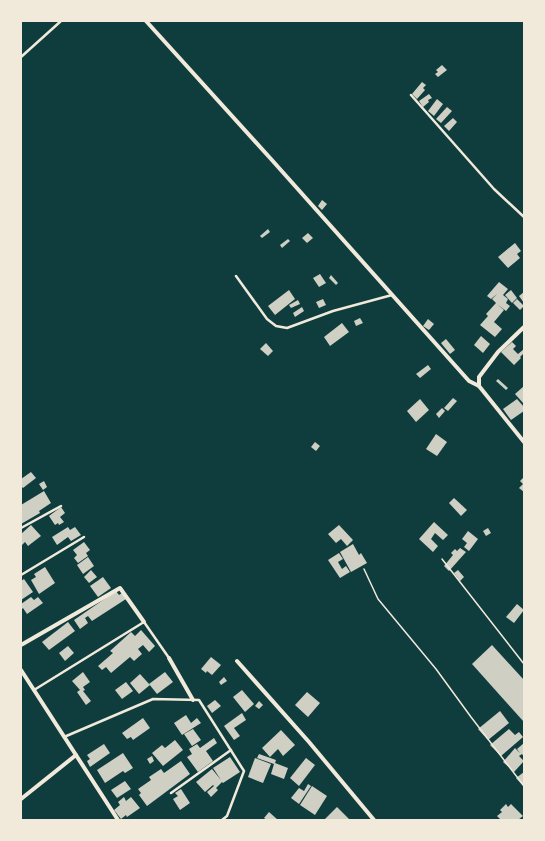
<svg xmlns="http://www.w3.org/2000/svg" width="545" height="841" font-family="Ubuntu,sans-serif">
<rect width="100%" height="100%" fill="#0f3d3e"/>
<g fill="#cfcfc3">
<path d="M442,65l5,5 -9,7 -3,-3 3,-2 -2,-2z"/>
<path d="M422,82l4,3 -3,3 2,2 -8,9 -5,-5z"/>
<path d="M429,94l3,4 -4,2 1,2 -6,5 -4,-6z"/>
<path d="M437,99l6,5 -9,12 -6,-5z"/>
<path d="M447,107l5,4 -11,12 -5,-4z"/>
<path d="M453,118l4,4 -8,9 -5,-5z"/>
<path d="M322,200l5,4 -5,6 -4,-4z"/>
<path d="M268,229l2,3 -8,6 -2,-2z"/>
<path d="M308,233l5,5 -6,5 -5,-5z"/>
<path d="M288,239l2,2 -8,7 -2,-3z"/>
<path d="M515,243l6,8 -4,3 3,4 -12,10 -10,-11z"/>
<path d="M320,274l6,9 -7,4 -6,-9z"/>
<path d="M331,275l7,8 -2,2 -7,-7z"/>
<path d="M499,282l9,7 -5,6 5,4 -2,4 4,3 -4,5 -9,-7 7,6 -10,12 8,7 -7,8 -15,-12 8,-9 -2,-2 10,-11 -4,-4 5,-5 -6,5 -4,-3z"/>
<path d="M289,290l6,9 -20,16 -7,-9z"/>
<path d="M511,290l6,8 -5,5 -7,-8z"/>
<path d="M524,292v11l-5,-7z"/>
<path d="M323,299l3,6 -7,3 -3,-6z"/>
<path d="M517,299l7,7 -4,4 -7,-7z"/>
<path d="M298,300l2,4 -9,4 -2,-3z"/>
<path d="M302,307l2,4 -9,6 -2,-4z"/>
<path d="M360,318l3,5 -7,3 -2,-5z"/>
<path d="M428,319l6,5 -5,6 -6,-4z"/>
<path d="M342,323l7,9 -19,14 -6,-9z"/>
<path d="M481,336l9,8 -7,9 -9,-8z"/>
<path d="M446,339l9,11 -5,4 -9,-11z"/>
<path d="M512,342l4,4 -3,3 5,5 6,-5v4l-4,4 1,1 -7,7 -13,-13z"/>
<path d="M266,343l7,8 -5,5 -8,-7z"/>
<path d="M428,365l3,4 -11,9 -4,-4z"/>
<path d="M498,379l10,9 -2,2 -10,-9z"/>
<path d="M524,386v18l-9,-10z"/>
<path d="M453,398l4,3 -9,10 -4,-3z"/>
<path d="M420,399l9,11 -13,12 -9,-11z"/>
<path d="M517,399l7,8v4l-13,9 -8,-11z"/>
<path d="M442,408l3,3 -6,7 -3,-4z"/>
<path d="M436,434l11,8 -10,14 -11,-7z"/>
<path d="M315,442l5,4 -4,5 -5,-4z"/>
<path d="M31,472l5,6 -13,10 -2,-2v-7z"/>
<path d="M524,477v15l-5,-4 4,-4 -3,-3z"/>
<path d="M44,481l3,6 -4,3 -4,-6z"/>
<path d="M44,491l7,12 -12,8 1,2 -19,11v-19z"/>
<path d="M454,498l13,12 -6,6 -12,-13z"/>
<path d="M61,507l4,6 -5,4 4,5 -5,3 -1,-2 -3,2 -6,-9z"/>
<path d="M434,522l14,13 -5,5 -8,-7 -4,6 7,7 -5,6 -14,-13z"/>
<path d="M31,525l10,11 -13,10 -3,-4 -4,4v-12z"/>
<path d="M339,525l14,15 -6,6 -6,-7 -5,4 -8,-9z"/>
<path d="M68,527l2,3 5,-3 6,8 -10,6 -3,-4 -11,8 -5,-8z"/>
<path d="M488,528l3,5 -5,3 -3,-5z"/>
<path d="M468,531l10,8 -9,12 -5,-4 3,-4 -5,-4z"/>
<path d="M84,542l6,8 -4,3 2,3 -10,7 -4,-5 3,-3 -4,-5z"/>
<path d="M353,544l6,11 2,-2 6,10 -16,9 -11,-20z"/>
<path d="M460,548l6,4 -17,19 -5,-5 9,-11 -2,-2 4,-4 2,2z"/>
<path d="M339,553l4,6 -5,3 4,7 4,-3 4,6 -10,6 -12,-18z"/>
<path d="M88,557l6,9 -11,8 -6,-9z"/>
<path d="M45,567l10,16 -16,11 -8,-14 5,-3 -2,-3z"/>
<path d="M91,570l6,7 -8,6 -5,-6z"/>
<path d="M458,570l6,7 -4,4 -6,-8z"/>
<path d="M103,577l8,11 -13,9 -8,-11z"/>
<path d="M24,579l9,13 -12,8v-19z"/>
<path d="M116,591l3,4 3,-2 4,6 -34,22 -4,-5 -3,2 3,5 -8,6 -6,-9z"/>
<path d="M31,597l3,3 4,-3 5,6 -16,11 -4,-6 -2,2v-6z"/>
<path d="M517,604l7,6 -10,13 -8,-6z"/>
<path d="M68,622l7,9 -26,19 -7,-8z"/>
<path d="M141,630l14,16 -6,6 -6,-7 -5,4 4,5 -8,7 -4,-4 -19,16 -5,-6 -4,3 -4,-4 15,-13 -3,-2 21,-19 4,4z"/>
<path d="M492,645l32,35v42l-52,-58z"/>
<path d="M68,646l6,7 -9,8 -6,-8z"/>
<path d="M211,657l10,8 -9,10 -5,-4 -1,2 -5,-4z"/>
<path d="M83,672l7,10 -7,5 2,3 -2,1 8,10 -5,4 -9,-13 3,-2 -8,-9z"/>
<path d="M165,672l8,10 -16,12 -8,-10z"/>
<path d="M140,674l10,11 -11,9 -9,-11z"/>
<path d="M224,677l3,4 -6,4 -2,-3z"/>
<path d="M126,682l7,9 -11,8 -7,-9z"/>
<path d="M242,690l12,14 -9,8 -12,-15z"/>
<path d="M307,692l13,11 -12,14 -13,-12z"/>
<path d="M215,700l6,6 -9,7 -5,-7z"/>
<path d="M259,701l4,4 -4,4 -4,-3z"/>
<path d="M500,711l9,12 -21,17 -10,-11z"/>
<path d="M242,713l4,7 -12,8 6,8 -6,4 -10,-14z"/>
<path d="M186,715l5,8 6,-5 4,5 -19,12 -8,-12z"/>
<path d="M143,718l7,10 -17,12 -2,-3 -4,2 -5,-6z"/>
<path d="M193,729l8,11 -9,6 -8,-12z"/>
<path d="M509,729l6,6 4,-3 4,5 -22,19 -11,-11z"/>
<path d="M281,730l14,15 -12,11 -5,-7 -8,8 -8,-9z"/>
<path d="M214,738l3,5 -11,8 7,10 -15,11 -11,-15 5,-3 -3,-5 8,-5 3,4z"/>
<path d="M175,740l8,10 -20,16 -11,-13 10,-8 3,3z"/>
<path d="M524,743v14l-2,-3 -3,2 5,5 -10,11 -11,-10 12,-14 5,5 -3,-4z"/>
<path d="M104,744l6,9 -20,14 -3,-6 3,-2 -3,-4z"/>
<path d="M123,753l10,15 -8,5 -2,-2 -18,12 -8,-13z"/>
<path d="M259,754l17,6 -1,3 13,5 -4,11 -13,-5 3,-10 -17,-6z"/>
<path d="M152,756l2,5 -4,3 -3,-5z"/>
<path d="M230,757l10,15 -17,11 -1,-1 -6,6 2,2 -7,7 -4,-5 7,-6 -1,-1 -8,7 -9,-10 16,-13 9,11 -8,-12z"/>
<path d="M255,758l16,6 -8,19 -15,-6z"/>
<path d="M306,758l9,7 -16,21 -9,-8z"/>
<path d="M181,761l9,13 -43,32 -8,-11 2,-2 -3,-4 13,-9 -2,-3 12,-8 3,4z"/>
<path d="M524,772v15l-8,-9z"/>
<path d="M125,781l6,8 -14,9 -6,-8z"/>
<path d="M308,784l3,2 -12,18 -8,-6 8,-10 5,3z"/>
<path d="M312,786l15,10 -12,19 -15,-10z"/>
<path d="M181,789l9,14 -10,7 -7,-11 5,-3 -3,-3z"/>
<path d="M124,797l2,4 5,-4 9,11 -13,9 -1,-2 -5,4 -7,-9 6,-5 -2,-3z"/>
<path d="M506,804l2,3 3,-3 12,12 -5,4h-17l-4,-4 5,-4 -2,-2z"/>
<path d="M337,807l13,13h-26z"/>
<path d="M269,812l9,8h-11l-3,-2z"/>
</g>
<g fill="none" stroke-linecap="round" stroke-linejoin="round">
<g stroke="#f1e9da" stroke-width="1.5">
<path d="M442,559l82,105"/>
<path d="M364,569l14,30 58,70 35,48 53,69"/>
</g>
<g stroke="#f1e9da" stroke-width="2.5">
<path d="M21,57l40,-36"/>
<path d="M411,95l83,94 30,28"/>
<path d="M236,276l31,43 9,7 11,2 46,-17 59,-16"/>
<path d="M21,528l40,-22"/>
<path d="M21,575l63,-38"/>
<path d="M34,690l110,-68 25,36"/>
<path d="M64,737l89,-38 46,1 45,71 -17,45 -5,4"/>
<path d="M171,793l60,-43"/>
</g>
<g stroke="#f1e9da" stroke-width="4">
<path d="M146,21l125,138 198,222 10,5"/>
<path d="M524,327l-26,25 -19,25v9l45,56"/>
<path d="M21,645l99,-57 24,34"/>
<path d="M169,658l24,42"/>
<path d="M237,661l72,81 65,78"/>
<path d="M21,670l97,150"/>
<path d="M21,799l55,-44"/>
</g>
</g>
<rect width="545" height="841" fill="none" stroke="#f1e9da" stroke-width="44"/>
</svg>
